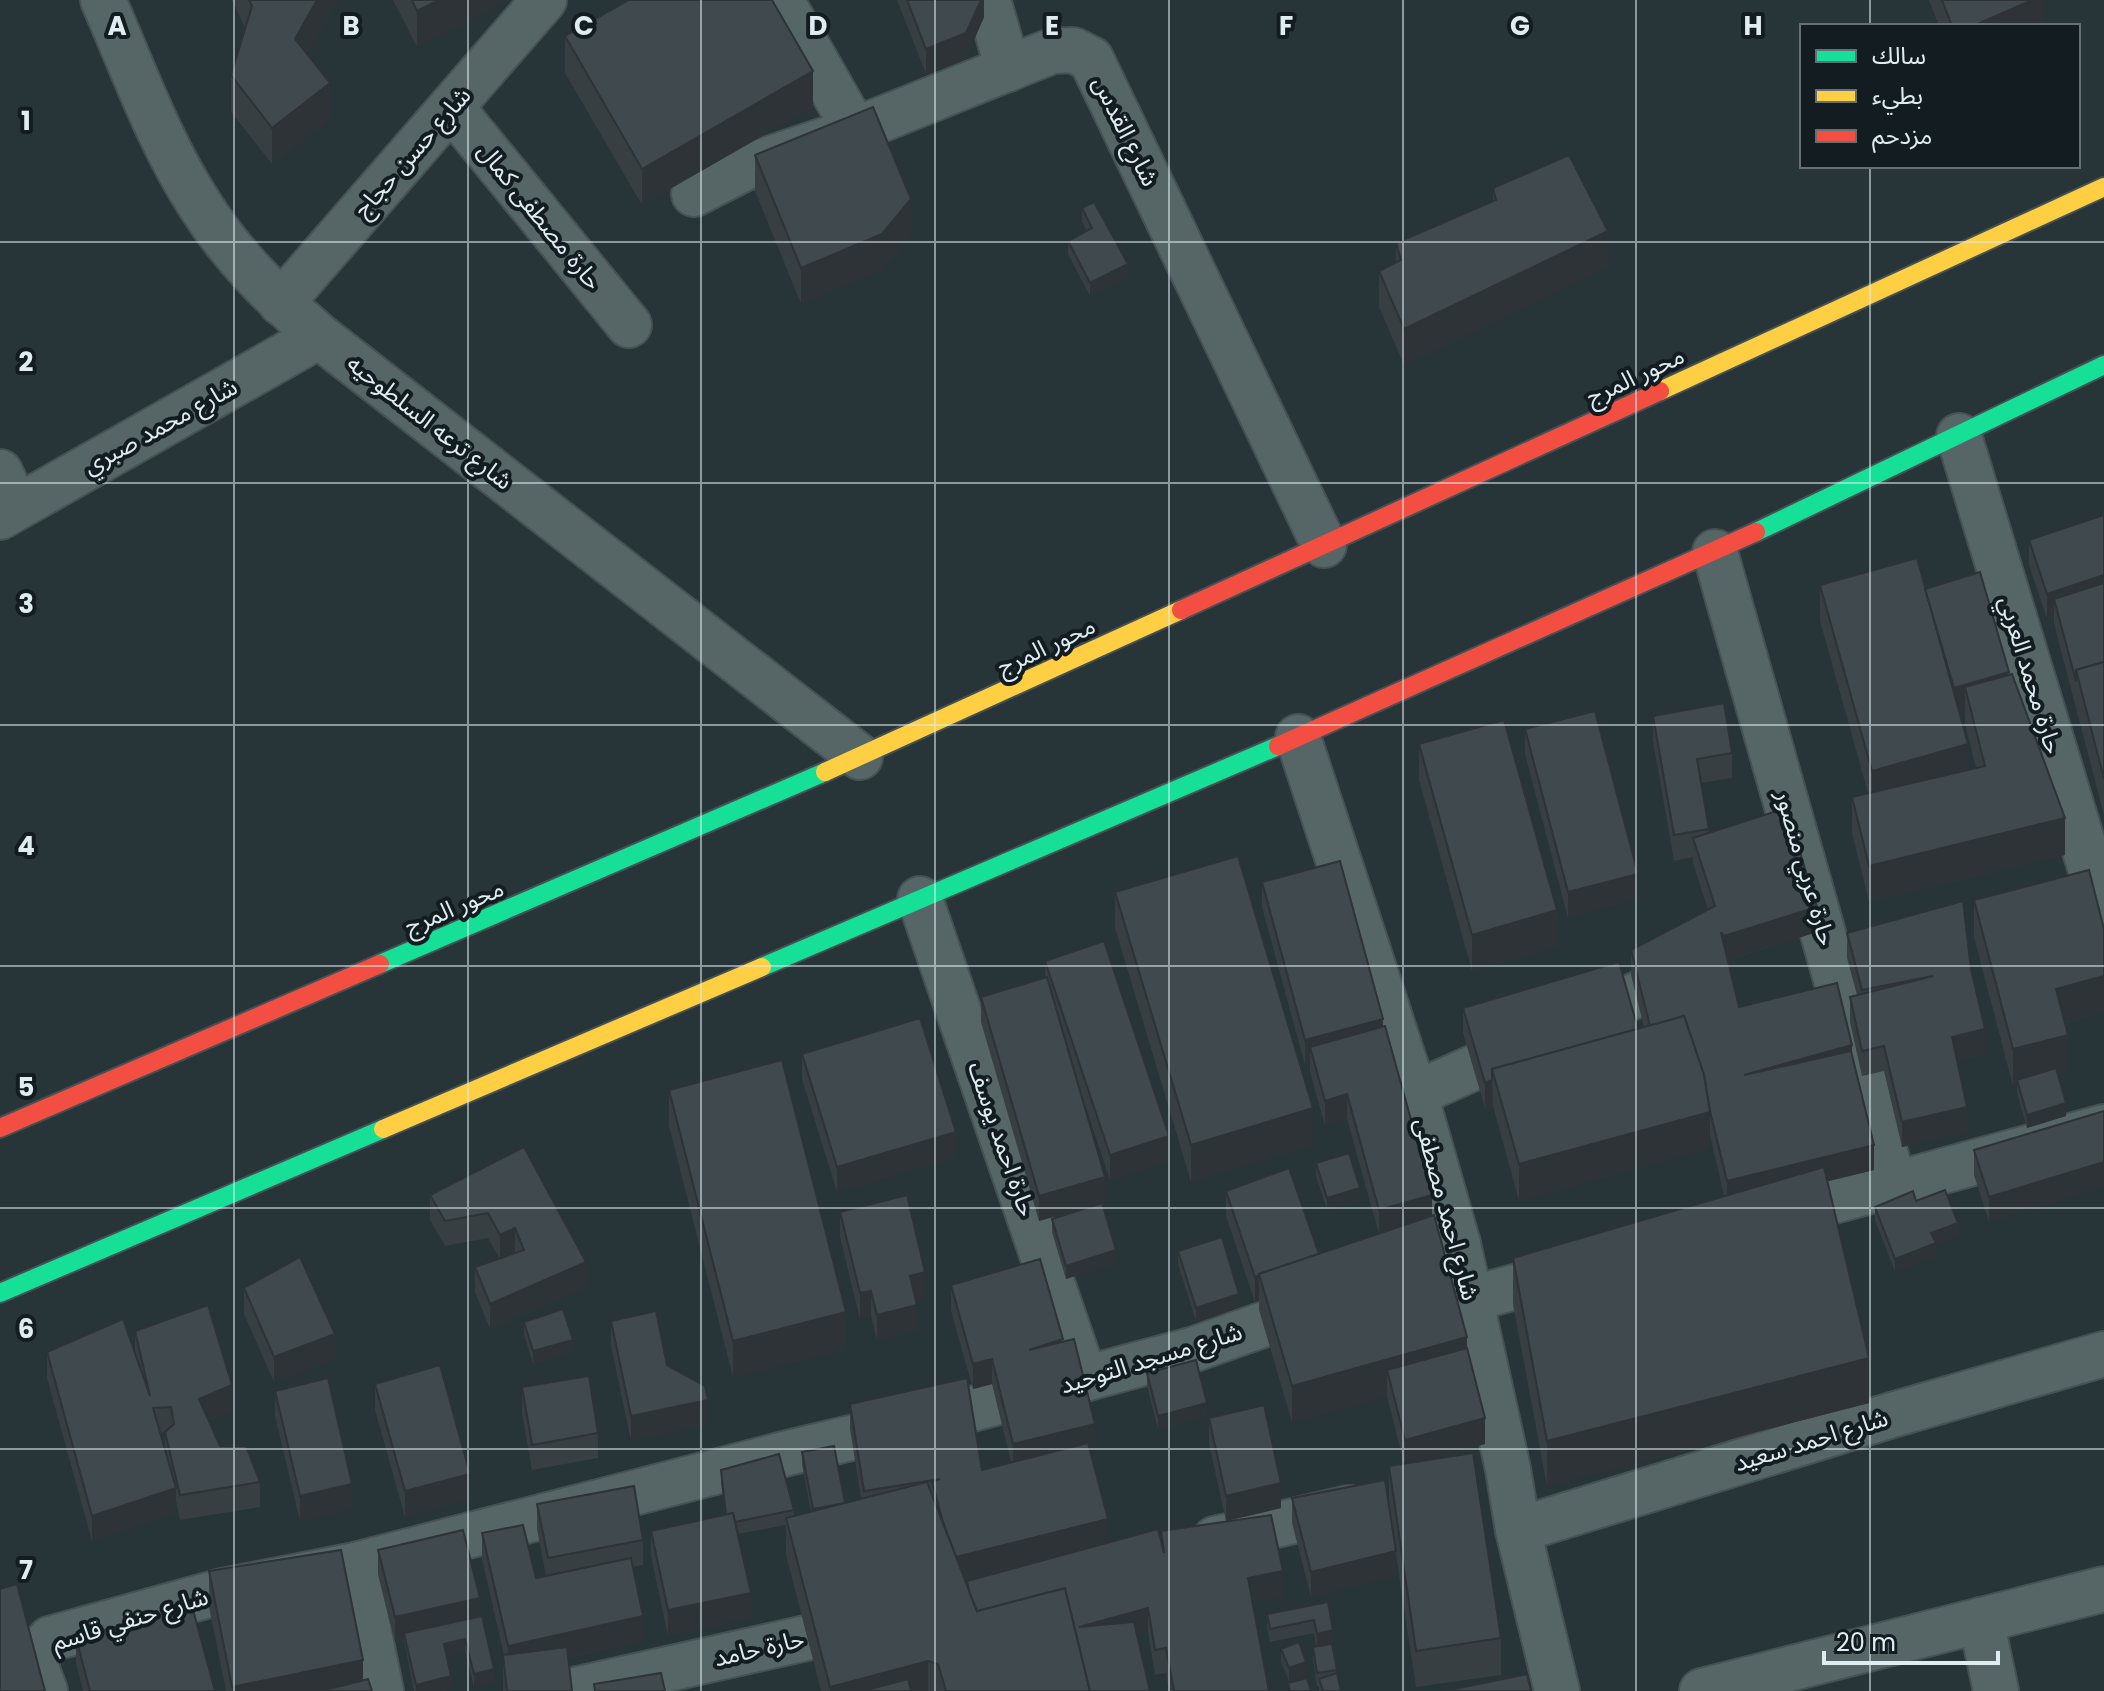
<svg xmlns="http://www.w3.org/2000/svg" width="2104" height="1691" font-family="Poppins,'Noto Sans Arabic',sans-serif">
<rect width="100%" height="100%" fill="#273438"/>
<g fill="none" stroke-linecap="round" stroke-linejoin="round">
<defs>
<g id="street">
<path d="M103,0c30,68 56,142 97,205 32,51 74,92 119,131l541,421"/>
<path d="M781,0l74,130"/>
<path d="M988,0l20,69"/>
<path d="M451,107l178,218"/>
<path d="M694,194l57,-29 104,-35 197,-79 21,-1 18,9 233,486"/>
<path d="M281,303l263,-303"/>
<path d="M1959,436l145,477"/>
<path d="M0,472l16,35"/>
<path d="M0,517l319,-181"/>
<path d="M1715,552l179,632"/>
<path d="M1298,737l117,357 43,150 50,225 10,61 39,161"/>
<path d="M920,899l165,480"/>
<path d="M1415,1094l248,-111"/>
<path d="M1775,1217l329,-90"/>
<path d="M1389,1278l46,-19 23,-15"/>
<path d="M1471,1299l98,-27"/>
<path d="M1518,1530l374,-115 212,-61"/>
<path d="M1215,1539l135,-31"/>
<path d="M355,1565l26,126"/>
<path d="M1981,1620l15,71"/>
<path d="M45,1691l-8,-21v-16l13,-15 173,-48 132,-26 433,-112 180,-43 224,-60 129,-46"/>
<path d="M570,1691l294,-66"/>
<path d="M1702,1691l402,-102"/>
</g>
<g id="fast">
<path d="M1756,532l348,-167"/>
<path d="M380,964l445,-192"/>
<path d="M762,967l516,-221"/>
<path d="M0,1293l383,-164"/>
</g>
<g id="slow">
<path d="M1660,391l444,-204"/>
<path d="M825,772l356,-162"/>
<path d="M383,1129l379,-162"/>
</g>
<g id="jam">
<path d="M1181,610l479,-219"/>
<path d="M1278,746l478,-214"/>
<path d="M0,1128l380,-164"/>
</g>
</defs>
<use href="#street" stroke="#465154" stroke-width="48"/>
<use href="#fast" stroke="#465154" stroke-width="22"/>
<use href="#slow" stroke="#465154" stroke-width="22"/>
<use href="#jam" stroke="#465154" stroke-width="22"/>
<use href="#street" stroke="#566666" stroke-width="44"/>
<use href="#fast" stroke="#16e098" stroke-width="18"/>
<use href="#slow" stroke="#ffcf43" stroke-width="18"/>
<use href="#jam" stroke="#f24e42" stroke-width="18"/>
</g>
<g fill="#373f43" fill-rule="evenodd">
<path d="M232,0h106l-31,54 23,65 -58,45 -41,-52v-37l14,-47z"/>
<path d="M393,0h116l-92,47z"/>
<path d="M897,0h87v17l-18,41 -40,16z"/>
<path d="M1929,0h115v26h-105z"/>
<path d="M565,36l248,71 -171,98 -77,-132z"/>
<path d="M755,155l156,80 -29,35 -81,34 -46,-113z"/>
<path d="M1493,188l115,79 -204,98 -25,-58v-36l17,-8v-20l97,-42z"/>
<path d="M1082,208l46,69 -38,19 -22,-42v-13l19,-10 -5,-10z"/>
<path d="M2104,515v300l-50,-191v-7l-7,2 -18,-54v-25z"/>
<path d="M1820,585l105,4 84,86 56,180 -196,47 -17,-69v-36l16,-4 -48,-172zM1965,710v14l11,44 -8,2 -9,-58z"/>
<path d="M1653,716l79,37v25l-31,5 8,50 108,99 -89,28 11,47 113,47 22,116 -47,11 42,222 -322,83 -34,-182v-46l211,-62 -14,-61v13l-191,53 -26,-95 -8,2 -22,-75v-25l175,21 6,-2 -13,-52v-25l77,-40 -15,-47v-6l-19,4 -21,-120z"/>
<path d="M1525,729l113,170 -70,19 -43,-164z"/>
<path d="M1419,744l138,203 -85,24 -53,-191z"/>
<path d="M1262,882l121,145 84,321 18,96 -71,18 87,176v37l-85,12 -20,-132v21l-85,21 -19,-74v-25l97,3v-35l15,-2 -17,-68 -95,26 -33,-112v-9l-4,1 -29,-86v-25l93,63 60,-20 -32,-115 -22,7 -15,-54v-8l-5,1 -43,-158z"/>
<path d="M1115,892l198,253 -122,37 -76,-254z"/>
<path d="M1974,900l130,29v83l-39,11 3,48 -11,3 9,42 -39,12 -10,-35v-8l-4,1 -39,-149z"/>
<path d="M1847,933l124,36 14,85 -28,7 10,71 -65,15 -18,-76 -22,5 -12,-54v-25l7,-2 -10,-37z"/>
<path d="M1045,961l124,200 -59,19 -33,-99 28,121 -66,19 -58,-199v-25l64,-19z"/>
<path d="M802,1054l154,103 -119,35 -35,-113z"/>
<path d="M669,1090l177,259 -113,28 -64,-251z"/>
<path d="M2104,1111v76l-115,35 -15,-47v-25z"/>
<path d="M524,1147l62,140 -96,42 -15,-37v-25l24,-9 -11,-20 -43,8 -15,-26v-25z"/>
<path d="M1316,1163l44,38 -33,9 -11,-34z"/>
<path d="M1916,1201l42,35 -22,8v12l-41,16 -20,-52v-13z"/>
<path d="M840,1212l85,86 -10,2 2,30 -40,10 -6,-24 -11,3 -20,-82z"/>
<path d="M1052,1219l64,44 -50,16 -14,-47z"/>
<path d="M1178,1251l61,56 -43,14 -18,-57z"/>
<path d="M951,1285l112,57 32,107 -5,1 18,93 53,-3v-9l122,65 -30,6 16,89h-100l-3,-18 -11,2 -7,-42 -11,3 13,55h-329l-35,-136v-30l-48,9 13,84 -83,18 -17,-80v-25l74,-16 -4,-32v-13l73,40v6l17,-4 -9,-47v-13l43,51 16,-4 -11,-70v-25l132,66 29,-8 -19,-78 -19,5 -22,-78zM1041,1561l-74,20v5l-2,-6z"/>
<path d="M244,1288l91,71 -61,23 -30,-68z"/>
<path d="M611,1321l56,44 41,60 -77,16 -20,-95z"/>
<path d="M524,1322l49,30 -40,12 -9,-30z"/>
<path d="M135,1331l97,80 -23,9 11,26 40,36v25l-80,13 -4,-19v12l-84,28 -45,-163v-26l88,2zM165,1432v19l-5,-18z"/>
<path d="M1147,1373l60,42 -49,14 -11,-43z"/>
<path d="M375,1384l95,115 -65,18 -30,-107z"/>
<path d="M522,1387l76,46v25l-66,12 -10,-57z"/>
<path d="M275,1391l77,118 -52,12 -25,-105z"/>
<path d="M1209,1418l72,90 -55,13 -17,-77z"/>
<path d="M537,1504l106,36v25l-10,2 10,74 -75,17 4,33h-69v-36h1l-22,-96v-26l54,45 10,-2 -9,-47z"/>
<path d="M378,1550l102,66 14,66 -20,5 -9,-35 -18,4 4,33 -8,2h-29l-10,-51 -9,2 -17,-67z"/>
<path d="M209,1571l154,109 9,11h-146l-17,-84z"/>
<path d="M1328,1602l5,41 -3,1 11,47h-22v-5h-2l-4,-26v-13l3,-1 -2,-13 -44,9 -3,-15v-13z"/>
<path d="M76,1638l139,53h-132l-7,-28z"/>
<path d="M1281,1649l25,26 -17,6 -8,-19z"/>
</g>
<g fill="#2d3337">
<path d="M317,0h21l-43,75v-36z"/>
<path d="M439,0h70l-92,47v-36z"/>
<path d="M981,0h3v17l-18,41 -40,16v-25z"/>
<path d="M2032,0h12v26h-71z"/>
<path d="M813,71v36l-171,98v-36z"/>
<path d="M330,83v36l-58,45v-36z"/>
<path d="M911,199v36l-29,35 -81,34v-36z"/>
<path d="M1608,231v36l-204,98v-36z"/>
<path d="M1128,264v13l-38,19v-13z"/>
<path d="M2104,575v25l-50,-1v18l-7,2v-25z"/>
<path d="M2009,672v25l-44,-10v23l-11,3v-25z"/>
<path d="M1968,744v36l-96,27v-36z"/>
<path d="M2065,818v37l-196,47v-36z"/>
<path d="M1638,874v25l-70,19v-26z"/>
<path d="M1817,907v25l-93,29v-25z"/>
<path d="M1557,910v37l-85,24v-36z"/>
<path d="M2104,976v36l-48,13v-36z"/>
<path d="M1383,1019v25l-73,3v17l-5,1v-25z"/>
<path d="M1985,1029v25l-33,8v-25z"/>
<path d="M2068,1035v36l-50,13 -1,-4v5l-4,1v-37z"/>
<path d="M1852,1045v25l-108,5z"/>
<path d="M1492,1080l1,26 -8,2v-25z"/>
<path d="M1347,1094v25l-22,7v-25z"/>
<path d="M2066,1103v13l-39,12v-13z"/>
<path d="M1967,1107v25l-65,15v-25z"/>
<path d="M1313,1108v37l-122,37v-37z"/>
<path d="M1710,1112v36l-191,53v-37z"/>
<path d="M956,1132v25l-119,35v-25z"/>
<path d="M1169,1136v25l-59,19v-25z"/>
<path d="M1874,1145v25l-147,36v-25z"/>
<path d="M2104,1162v25l-115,35v-25z"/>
<path d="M1105,1177v25l-66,19v-25z"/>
<path d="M1360,1188v13l-33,9v-12z"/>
<path d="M1432,1195v25l-53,15v-25z"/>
<path d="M1958,1223v13l-22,8v12l-41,16v-13l36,-26z"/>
<path d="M515,1228v25l-15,8v-26z"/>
<path d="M1116,1250v13l-50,16v-13z"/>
<path d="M586,1262v25l-96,42v-25z"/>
<path d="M925,1272v26l-15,4v-26z"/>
<path d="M1259,1276v25l-4,1v-25z"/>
<path d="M871,1291v25l-11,3v-26z"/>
<path d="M1239,1294v13l-43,14v-13z"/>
<path d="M917,1305v25l-40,10v-25z"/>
<path d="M846,1312v37l-113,28v-36z"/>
<path d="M335,1334v25l-61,23v-25z"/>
<path d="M1467,1337v36l-80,-3v26l-95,26v-36z"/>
<path d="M573,1340v12l-40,12v-13z"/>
<path d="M1869,1358v45l-322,83v-45z"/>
<path d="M992,1359v25l-19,5v-25z"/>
<path d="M232,1385v26l-33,13v-25z"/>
<path d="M708,1400v25l-77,16v-25z"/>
<path d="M1207,1403v12l-49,14v-13z"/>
<path d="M1485,1418v26l-80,21v-25z"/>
<path d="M1095,1424v25l-82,20v-25z"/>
<path d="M470,1474v25l-65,18v-26z"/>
<path d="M1281,1483v25l-55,13v-25z"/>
<path d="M352,1484v25l-52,12v-25z"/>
<path d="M176,1488v25l-84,28v-25z"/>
<path d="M1108,1519v25l-156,39v-25z"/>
<path d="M1396,1551v25l-85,21v-25z"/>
<path d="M1283,1571v25l-35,7v-25z"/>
<path d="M751,1593v25l-83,18v-26z"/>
<path d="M480,1598v26l-76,9v7l-9,2v-25z"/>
<path d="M1148,1608v25l-69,19v-25z"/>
<path d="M643,1616v25l-135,30v-25z"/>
<path d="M1333,1630v13l-16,4v-13z"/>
<path d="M465,1639v13l-21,5v-13z"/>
<path d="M363,1660v31h-131v-4z"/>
<path d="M928,1661v30h-98v-4z"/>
<path d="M1306,1662v13l-17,6v-13z"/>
<path d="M494,1669v13l-20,5v-13z"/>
<path d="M451,1676v13l-8,2h-27v-6z"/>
</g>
<g fill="#40494e" stroke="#2d3337" stroke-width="2">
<path d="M249,0h68l-22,39 35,44 -58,45 -41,-53 21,-69z"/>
<path d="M412,0h27l-22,11z"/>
<path d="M629,0h143l41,71 -171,98 -77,-133z"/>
<path d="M907,0h74l-15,33 -40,16z"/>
<path d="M1942,0h90l-59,26h-21z"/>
<path d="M873,107l38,92 -29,35 -81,34 -46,-113z"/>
<path d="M1569,155l39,76 -204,98 -25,-58 22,-11 -5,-17 100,-43 -3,-12z"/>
<path d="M1094,202l34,62 -38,19 -22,-42 24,-13 -10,-20z"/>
<path d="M2104,515v60l-57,19 -18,-54z"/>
<path d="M1917,558l51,186 -96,27 -52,-186z"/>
<path d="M1980,572l29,100 -55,16 -29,-99z"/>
<path d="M2104,583v79l-28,8v11l-22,-82z"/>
<path d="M2104,662v117l-28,-109z"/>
<path d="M2012,674l53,144 -196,48 -17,-69 133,-31 -20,-79z"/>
<path d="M1724,703l8,50 -35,6 12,70 -35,6 -21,-119z"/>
<path d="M1595,711l43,163 -70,18 -43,-163z"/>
<path d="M1504,720l53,190 -85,25 -53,-191z"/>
<path d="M1786,808l31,99 -93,29 -3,-4 18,75 98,-24 15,62 -108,30 107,-24 23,94 -147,36 -18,-74 -5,-32 -20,-59 -34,10 -19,-76 84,-44 -22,-68z"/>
<path d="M1238,856l75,252 -122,37 -76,-253z"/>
<path d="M1340,861l43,158 -78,21 -43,-158z"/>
<path d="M2089,870l15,59v47l-48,13 12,46 -55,14 -39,-149z"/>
<path d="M1963,901l8,68 14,60 -33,8 15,70 -65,15 -18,-76 -22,5 -12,-54 83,-21 -71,14 -15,-57z"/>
<path d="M1104,941l65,195 -59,19 -65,-194z"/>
<path d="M1619,962l19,67 -146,40v11l-7,3 -22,-75z"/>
<path d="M1047,977l58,200 -66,19 -58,-199z"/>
<path d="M1684,1016l20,59 6,37 -191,52 -27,-95z"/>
<path d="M920,1018l36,114 -119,35 -35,-113z"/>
<path d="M1385,1026l47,169 -53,15 -32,-116 -22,7 -15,-54z"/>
<path d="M782,1060l64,252 -113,29 -64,-251z"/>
<path d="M2056,1068l10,35 -39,12 -10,-35z"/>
<path d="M2104,1111v51l-115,35 -15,-47z"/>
<path d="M524,1147l62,115 -96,42 -15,-37 49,-17 -9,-22 -15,7 -12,-22 -43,8 -15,-26z"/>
<path d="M1349,1153l11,35 -33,10 -11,-35z"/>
<path d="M1824,1167l45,191 -322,83 -34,-183z"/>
<path d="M1289,1168l30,86 -60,20 1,1 -5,2 -29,-86z"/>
<path d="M1945,1190l13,33 -27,10 5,10 -41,16 -20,-52 38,-16 3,10z"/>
<path d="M907,1195l18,77 -15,4 7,29 -40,10 -6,-24 -11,2 -20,-81z"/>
<path d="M1102,1203l14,47 -50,16 -14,-47z"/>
<path d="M1434,1215l33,122 -175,49 -33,-112z"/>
<path d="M1222,1237l17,57 -43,14 -18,-57z"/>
<path d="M300,1257l35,77 -61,23 -30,-69z"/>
<path d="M1040,1259l23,80 -34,11 45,-11 21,85 -82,20 -21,-85 -19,5 -22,-79z"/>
<path d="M208,1305l24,80 -33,14 21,47h26l14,36 -80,13 -15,-63 9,-8 -3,-17 -18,1 23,80 -84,28 -45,-164 76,-33 27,77 -15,-65z"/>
<path d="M563,1309l10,31 -40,11 -9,-29z"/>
<path d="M656,1311l11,54 38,21 3,14 -77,16 -20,-95z"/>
<path d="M1467,1348l18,70 -80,22 -18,-70z"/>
<path d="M1196,1360l11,43 -49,13 -11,-43z"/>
<path d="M440,1365l30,109 -65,17 -30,-107z"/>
<path d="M589,1376l9,57 -66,12 -10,-58z"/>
<path d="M328,1378l24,106 -52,12 -25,-105z"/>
<path d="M967,1378l15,92 106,-27 20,76 -152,38 -13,-35 -11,-40 8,-3 -76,12 -14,-87z"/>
<path d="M1264,1405l17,78 -55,13 -17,-78z"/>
<path d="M834,1446l11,57 -32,6 -11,-57z"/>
<path d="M1473,1453l28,185 -85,13 -27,-185z"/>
<path d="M779,1454l15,56 -59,12 -2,-9 -7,2 -5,-45z"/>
<path d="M1385,1480l11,71 -85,21 -19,-74z"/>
<path d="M927,1482l50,129 88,-23 25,103h-144l-8,-27 -10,-3 -98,26 -44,-169z"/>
<path d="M634,1486l9,54 -95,18 -11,-54z"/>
<path d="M733,1513l18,80 -83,17 -17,-79z"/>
<path d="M1271,1515l12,56 -35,7 21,113h-95l-8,-43 -11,2 -7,-42 -69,19 55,-5 16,69h-60l-25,-103 -88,23 -7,-17 -3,-13 191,-52 6,24 -3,-22z"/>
<path d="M523,1525l13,53 95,-20 12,58 -135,30 -26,-113z"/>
<path d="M463,1530l17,68 -85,19 -17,-67z"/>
<path d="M341,1550l22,110 -131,27 -23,-116z"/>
<path d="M17,1584l28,107h-45v-102z"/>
<path d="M1328,1602l5,28 -16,4 -3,-14 -44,9 -3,-15z"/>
<path d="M192,1606l23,85h-125l-14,-53z"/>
<path d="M482,1616l12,53 -20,5 -9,-35 -21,5 7,32 -35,9 -12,-52z"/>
<path d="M1299,1642l7,20 -17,6 -8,-19z"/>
<path d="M1332,1644l5,26 -20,3 -4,-26z"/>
<path d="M567,1647l5,44h-65l-4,-36z"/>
<path d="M661,1673l4,18h-70l-1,-7z"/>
<path d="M1337,1673l4,18h-18l-4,-12z"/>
<path d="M1527,1674l4,17h-86z"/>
<path d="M1307,1678l4,13h-21l-2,-8z"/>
<path d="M368,1679l4,12h-50z"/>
<path d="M908,1679l3,12h-48z"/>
</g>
<path fill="none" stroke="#dfedf2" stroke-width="2" stroke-opacity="0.55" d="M234,0v1691M468,0v1691M701,0v1691M935,0v1691M1169,0v1691M1403,0v1691M1636,0v1691M1870,0v26M1870,166v1525M0,242h2104M0,483h2104M0,725h2104M0,966h2104M0,1208h2104M0,1449h2104"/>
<g text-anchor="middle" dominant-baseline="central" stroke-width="8" stroke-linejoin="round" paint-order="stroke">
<g font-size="24" fill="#dfedf2" stroke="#131d21">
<text transform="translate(1126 131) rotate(64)">شارع القدس</text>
<text transform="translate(412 152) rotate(-49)">شارع حسن حجاج</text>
<text transform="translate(540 216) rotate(51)">حارة مصطفى كمال</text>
<text transform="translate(1635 376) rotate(-25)">محور المرج</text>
<text transform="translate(430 422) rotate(38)">شارع ترعه السلطوحيه</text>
<text transform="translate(160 426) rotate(-29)">شارع محمد صبري</text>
<text transform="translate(1046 646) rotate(-25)">محور المرج</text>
<text transform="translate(2031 675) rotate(73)">حارة محمد العربي</text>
<text transform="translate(1806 868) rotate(74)">حارة عربي منصور</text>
<text transform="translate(454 907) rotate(-23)">محور المرج</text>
<text transform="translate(1002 1139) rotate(71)">حارة احمد يوسف</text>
<text transform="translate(1447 1209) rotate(75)">شارع احمد مصطفى</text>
<text transform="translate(1151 1358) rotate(-17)">شارع مسجد التوحيد</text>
<text transform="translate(1811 1440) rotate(-17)">شارع احمد سعيد</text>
<text transform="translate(130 1619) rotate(-17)">شارع حنفي قاسم</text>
<text transform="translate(759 1648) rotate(-13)">حارة حامد</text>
</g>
</g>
<g font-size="26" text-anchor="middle" font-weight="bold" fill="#dfedf2" stroke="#131d21" stroke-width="8" stroke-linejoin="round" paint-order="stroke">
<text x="117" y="35">A</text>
<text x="351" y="35">B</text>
<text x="584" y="35">C</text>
<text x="818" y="35">D</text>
<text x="1052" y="35">E</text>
<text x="1286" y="35">F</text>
<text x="1520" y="35">G</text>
<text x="1753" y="35">H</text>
<text x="26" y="130">1</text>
<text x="26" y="371">2</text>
<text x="26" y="613">3</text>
<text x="26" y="855">4</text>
<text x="26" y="1096">5</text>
<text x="26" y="1338">6</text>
<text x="26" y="1579">7</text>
</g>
<rect x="1800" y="24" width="280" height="144" fill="#131d21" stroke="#657075" stroke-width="2"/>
<rect x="1816" y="50" width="40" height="12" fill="#16e098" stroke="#657075" stroke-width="2"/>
<text x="1872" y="64" font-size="24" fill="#dfedf2">سالك</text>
<rect x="1816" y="90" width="40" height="12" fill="#ffcf43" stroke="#657075" stroke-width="2"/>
<text x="1872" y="104" font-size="24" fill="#dfedf2">بطيء</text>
<rect x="1816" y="130" width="40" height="12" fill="#f24e42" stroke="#657075" stroke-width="2"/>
<text x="1872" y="144" font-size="24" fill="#dfedf2">مزدحم</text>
<path d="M1824 1651v12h174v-12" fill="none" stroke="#dfedf2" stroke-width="4"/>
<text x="1836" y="1651" font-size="24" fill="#dfedf2" stroke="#131d21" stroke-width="6" paint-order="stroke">20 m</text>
</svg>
